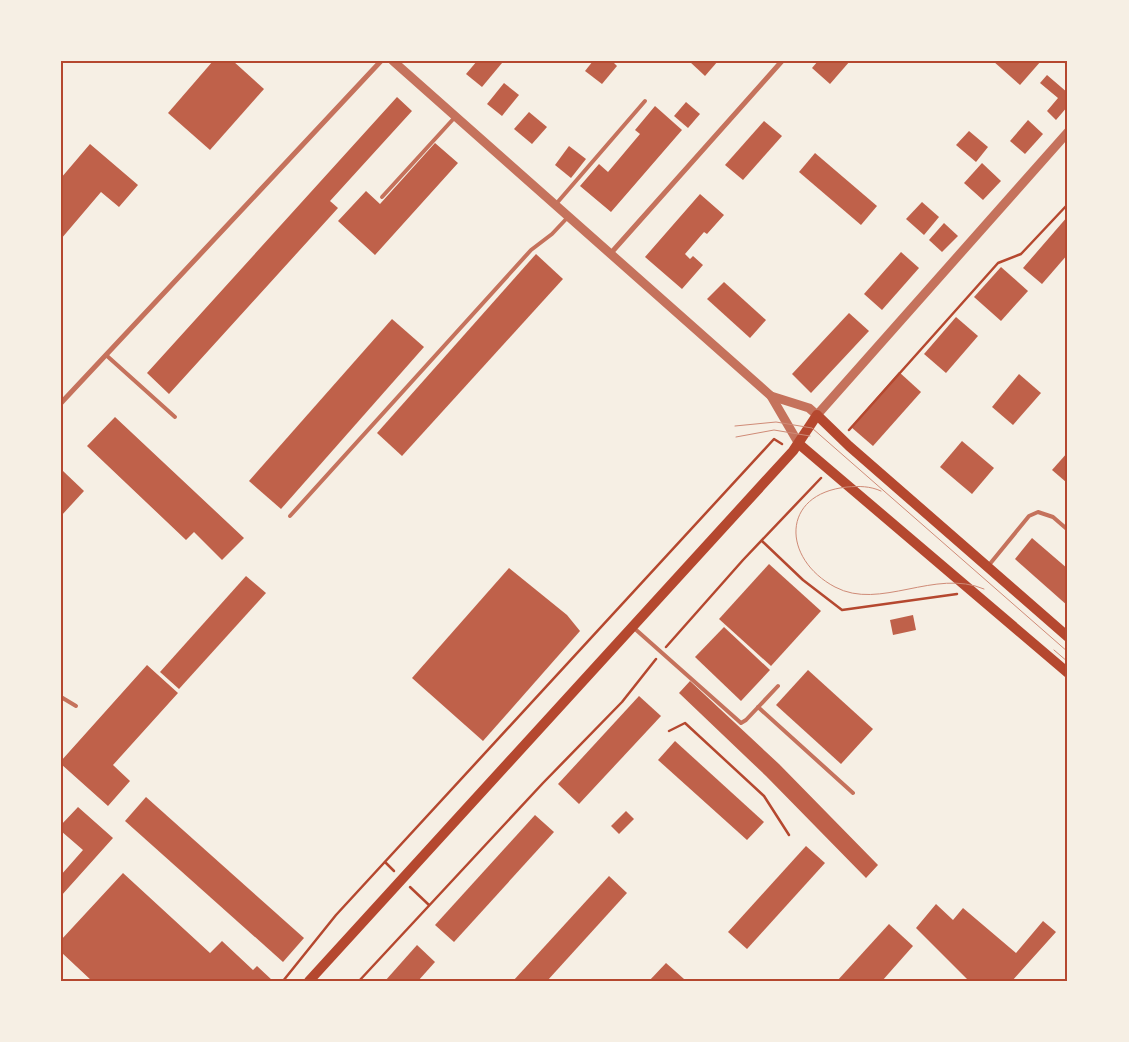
<svg xmlns="http://www.w3.org/2000/svg" width="1129" height="1042" font-family="'Alegreya Sans',sans-serif">
<rect width="100%" height="100%" fill="#f6efe4"/>
<g fill="#bf614a">
<path d="M213,61h20l31,28 -54,61 -42,-37z"/>
<path d="M477,61l25,2 -20,24 -16,-13z"/>
<path d="M593,61h19l5,5 -15,18 -17,-13z"/>
<path d="M689,61h29l-13,15z"/>
<path d="M818,61h32l-20,23 -18,-16z"/>
<path d="M993,61h48l-21,24z"/>
<path d="M1047,75l21,18v13l-12,14 -9,-9 11,-13 -18,-15z"/>
<path d="M504,83l15,12 -17,21 -15,-12z"/>
<path d="M397,97l15,14 -82,90 8,7 -169,186 -22,-21z"/>
<path d="M686,102l14,12 -12,14 -14,-12z"/>
<path d="M655,106l27,24 -71,82 -31,-26 19,-22 9,8 32,-38 -5,-4z"/>
<path d="M529,112l18,15 -15,17 -18,-15z"/>
<path d="M1028,120l15,14 -18,20 -15,-13z"/>
<path d="M764,121l18,15 -39,44 -18,-15z"/>
<path d="M969,131l19,16 -12,15 -20,-17z"/>
<path d="M435,143l23,20 -83,92 -37,-34 28,-30 14,13z"/>
<path d="M90,144l48,41 -19,22 -18,-15 -40,47v-61z"/>
<path d="M569,146l17,13 -15,19 -16,-13z"/>
<path d="M815,153l62,53 -16,19 -62,-53z"/>
<path d="M982,163l19,18 -18,19 -19,-17z"/>
<path d="M700,194l24,21 -17,19 -3,-2 -19,22 5,5 3,-3 10,9 -21,24 -37,-32z"/>
<path d="M922,202l17,15 -15,18 -18,-16z"/>
<path d="M1068,216v38l-26,30 -19,-16z"/>
<path d="M944,223l14,13 -16,16 -13,-12z"/>
<path d="M901,252l18,16 -37,42 -18,-16z"/>
<path d="M536,254l27,25 -161,177 -25,-23z"/>
<path d="M1001,267l27,24 -27,30 -27,-24z"/>
<path d="M724,282l42,38 -16,18 -43,-39z"/>
<path d="M849,313l20,18 -58,62 -19,-19z"/>
<path d="M956,317l22,19 -32,37 -22,-19z"/>
<path d="M392,319l32,28 -143,162 -32,-28z"/>
<path d="M899,372l22,20 -48,54 -22,-19z"/>
<path d="M1019,374l22,19 -28,32 -21,-18z"/>
<path d="M115,417l129,121 -22,22 -28,-28 -8,8 -99,-94z"/>
<path d="M962,441l32,27 -22,26 -32,-27z"/>
<path d="M1068,452v29l-2,1 -14,-12z"/>
<path d="M63,471l21,20 -23,25v-43z"/>
<path d="M1032,538l36,31v37l-53,-47z"/>
<path d="M769,564l52,47 -50,55 -52,-47z"/>
<path d="M509,568l58,47 13,16 -97,110 -71,-63z"/>
<path d="M246,576l20,17 -87,96 -19,-17z"/>
<path d="M913,615l3,15 -23,5 -3,-15z"/>
<path d="M724,627l46,43 -29,31 -46,-44z"/>
<path d="M147,665l31,28 -65,72 17,16 -22,25 -47,-42v-3z"/>
<path d="M808,670l65,59 -32,35 -65,-59z"/>
<path d="M690,681l89,83 99,101 -12,13 -100,-102 -87,-83z"/>
<path d="M639,696l22,20 -82,88 -21,-20z"/>
<path d="M675,741l89,81 -17,18 -89,-80z"/>
<path d="M146,797l158,141 -21,24 -158,-141z"/>
<path d="M78,807l35,31 -52,58v-21l22,-25 -22,-19v-6z"/>
<path d="M626,811l8,8 -15,15 -8,-8z"/>
<path d="M535,815l19,17 -100,110 -19,-17z"/>
<path d="M806,846l19,17 -78,86 -19,-17z"/>
<path d="M123,873l87,80 12,-12 31,29 4,-4 16,15h-181l-31,-29v-12z"/>
<path d="M609,876l18,17 -80,88h-34z"/>
<path d="M936,904l17,16 10,-12 53,45 27,-32 13,11 -44,49h-43l-53,-53z"/>
<path d="M889,924l24,22 -31,35h-45z"/>
<path d="M417,945l18,17 -17,19h-33z"/>
<path d="M666,963l18,16 -1,2h-34z"/>
</g>
<g fill="none" stroke-linecap="round" stroke-linejoin="round">
<g stroke="#b5482f" stroke-width="2.5">
<path d="M849,430l149,-167 23,-9 47,-50"/>
<path d="M762,541l41,39 39,30 115,-16"/>
<path d="M666,647l77,-87 78,-82"/>
<path d="M669,731l16,-8 79,73 25,39"/>
<path d="M385,862l9,9"/>
<path d="M410,887l19,18"/>
<path d="M283,981l53,-66 438,-476 8,5"/>
<path d="M359,981l184,-198 79,-81 34,-43"/>
</g>
<g stroke="#c5725c" stroke-width="4">
<path d="M382,197l74,-81"/>
<path d="M556,204l89,-103"/>
<path d="M106,355l69,62"/>
<path d="M290,516l241,-266 21,-16 16,-17"/>
<path d="M989,565l40,-49 9,-4 15,5 15,13"/>
<path d="M634,628l107,95 5,-3 32,-34"/>
<path d="M61,697l15,9"/>
<path d="M758,707l95,86"/>
</g>
<g stroke="#c5725c" stroke-width="5">
<path d="M1066,61l2,1"/>
<path d="M611,253l171,-192"/>
<path d="M61,403l320,-342"/>
</g>
<g stroke="#c5725c" stroke-width="9">
<path d="M393,61l378,335 28,48"/>
<path d="M771,396l38,12 8,7 251,-283"/>
</g>
<g stroke="#b5482f" stroke-width="10">
<path d="M799,444l269,229"/>
<path d="M309,981l484,-530 24,-36 32,31 219,191"/>
</g>
<g stroke="#cf8b77" stroke-width="1">
<path d="M735,426l41,-4 36,6 256,224"/>
<path d="M736,437l38,-7 36,6"/>
<path d="M881,491c-11,-5 -22,-5 -34,-4 -67,7 -65,72 -12,100 45,24 100,-19 149,2"/>
<path d="M1054,650l14,12"/>
</g>
</g>
<rect width="1129" height="1042" fill="none" stroke="#f6efe4" stroke-width="125"/>
<rect x="62" y="62" width="1004" height="918" fill="none" stroke="#b5482f" stroke-width="2"/>
</svg>
